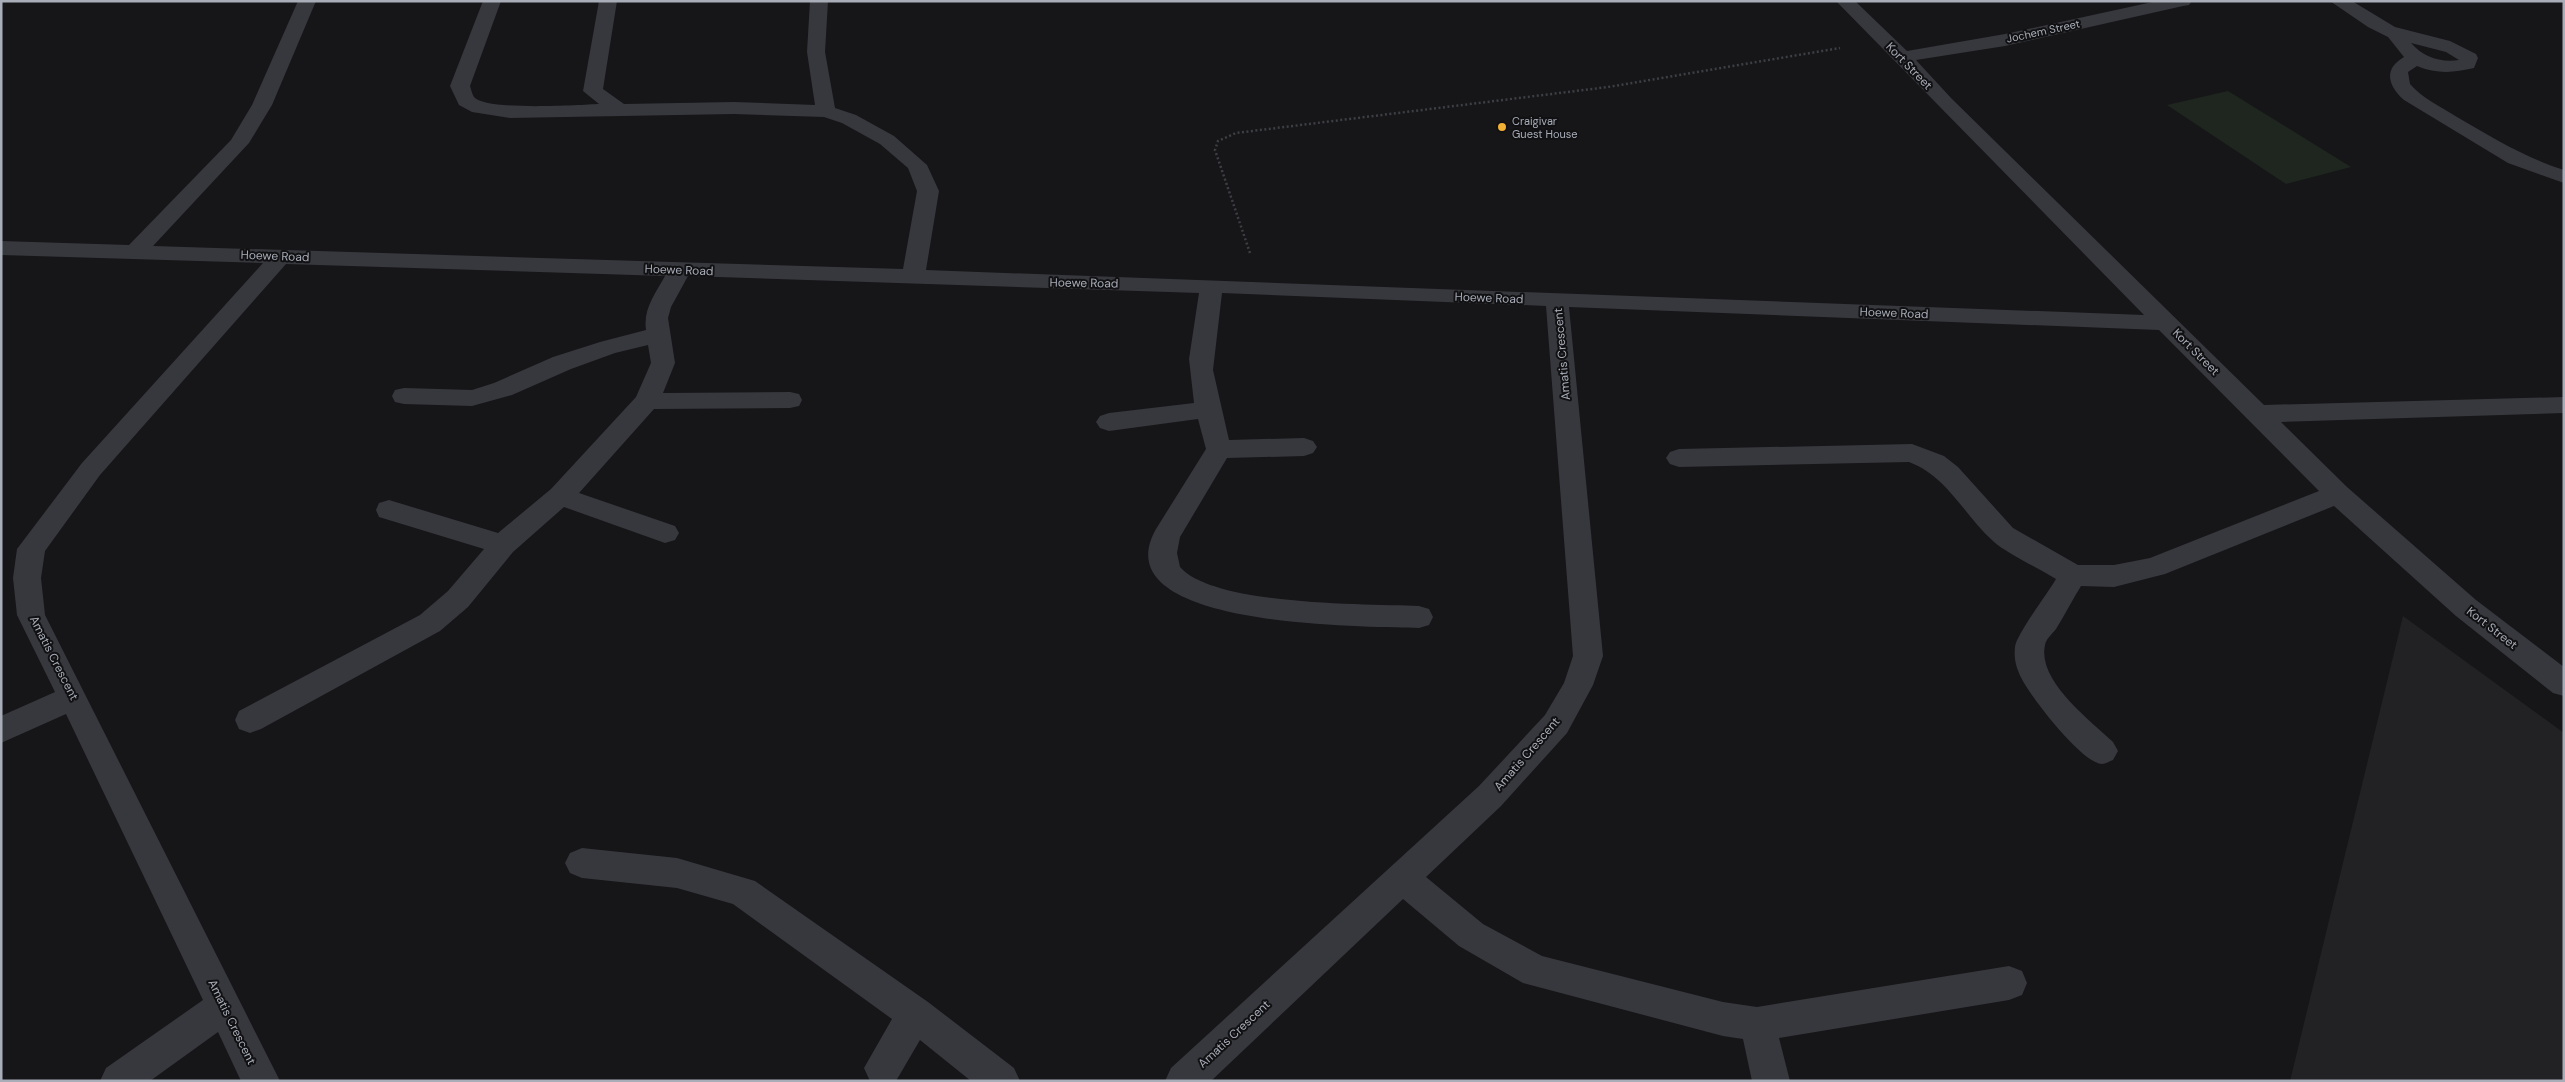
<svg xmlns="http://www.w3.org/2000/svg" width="2565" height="1082" font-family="'DM Sans',sans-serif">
<rect width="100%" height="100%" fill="#161618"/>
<path fill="#222225" d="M2403,616l161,117v348h-274z"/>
<path fill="#1e261f" d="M2228,91l123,76 -65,17 -119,-79z"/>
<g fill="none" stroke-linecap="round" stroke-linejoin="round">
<path stroke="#3d3f44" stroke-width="2.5" stroke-dasharray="2 2.5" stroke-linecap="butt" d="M1250,253l-35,-103 3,-9 18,-8 372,-46 232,-39"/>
<g fill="#37383d" fill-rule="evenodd">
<path d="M298,1h18l-44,104 -23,38 -96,103 750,23 14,-78 -9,-23 -28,-24 -38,-21 -18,-6 -90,-3 -224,4 -38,-6 -13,-7 -9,-19 33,-85h18l-31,85c1,3 2,8 4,11 11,14 104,8 125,7l-16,-13 16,-90h18l-14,88 21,15 110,-2 81,3 -8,-53 3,-51h18l-3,51 10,56 21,7 38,21 33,29 12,26 -13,79 1218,45 -308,-314h19l52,50 98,-17 152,-33h35l-3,4 -6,1 -178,40 -89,14 35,38 313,307 300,-8v16l-283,9 66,65 129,113 88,67v29l-11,-3 -97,-77 -122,-110 -169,68 -51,13 -33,-1c-9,14 -16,29 -25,43 -4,5 -10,10 -11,16 -8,36 45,75 68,97l5,9 -5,9c-3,1 -8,4 -11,4 -20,0 -76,-72 -83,-91 -4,-9 -5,-17 -4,-26 1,-12 33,-54 41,-68 -17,-11 -49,-25 -63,-38 -30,-27 -45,-64 -84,-79l-230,5 -9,-3 -4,-6 4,-6 9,-3 233,-5 32,12 14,11 55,61 65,37h36l36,-7 169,-67 -160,-161 -590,-23 34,349 -10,29 -26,48 -66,73 -75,71 57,47 59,32 181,46 34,5 252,-41 13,5 5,12 -5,12 -13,5 -230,38 11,43h-38l-9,-42 -20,-3 -200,-53 -64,-37 -56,-47 -192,182h-46l6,-13 308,-282 66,-71 19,-32 9,-27 -27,-350 -324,-13 -9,77 16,70 75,-2 9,3 4,6 -4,6 -9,3 -77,2 -47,79 -3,16 3,14c34,39 187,37 239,39l10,3 4,8 -4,8 -10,3c-48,-2 -320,2 -263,-99l50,-80 -8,-30 -89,12 -9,-3 -4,-6 4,-6 9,-3 85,-10 -5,-44 10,-66 -511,-17 -17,31 -3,11 7,45 -12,30 127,-1 9,2 3,6 -3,6 -9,2 -136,1 -75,84 96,33 4,7 -4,7 -10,3 -101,-36 -51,45 -45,55 -28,24 -179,98 -11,4 -11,-4 -4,-9 4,-9 181,-96 28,-24 36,-42 -105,-32 -3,-7 3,-7 10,-3 109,33 53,-44 85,-92 15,-34 -3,-18 -33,8 -44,16 -59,26 -40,11 -68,-2 -9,-2 -3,-6 3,-6 9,-2 68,2 22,-7 59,-26 47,-15 46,-12c-3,-21 9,-36 19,-54l-379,-12 -186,211 -55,76 -4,27 4,37 235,466h-39l-23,-49 -68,49h-50l6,-13 97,-68 -137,-286 -65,29v-27l54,-24 -38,-77 -4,-37 4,-29 65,-86 181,-200 -262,-8v-14l128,4 102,-105 21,-35z"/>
<path d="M2330,1h22l43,26 55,14 26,13 2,4 -4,10c-21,5 -37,6 -57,-2l-9,6 2,12c12,14 31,23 47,33 34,20 69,41 107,53v13l-56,-20 -104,-63c-16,-14 -21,-31 0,-43l-16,-20 -20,-10zM2411,43l35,9 13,8c-18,3 -36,-3 -48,-17z"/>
<path d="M582,848l95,10 78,23 173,121 86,66 6,13h-49l-51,-41 -24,41h-26l-6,-13 28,-49 -159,-115 -56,-16 -95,-10 -12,-5 -5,-10 5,-10z"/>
</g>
</g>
<circle fill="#f2b134" stroke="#111113" stroke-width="2" cx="1502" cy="127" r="5"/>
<g text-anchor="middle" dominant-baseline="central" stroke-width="4" stroke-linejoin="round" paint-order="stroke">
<g font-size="11" fill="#a8adb8" stroke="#111113">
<text transform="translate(2043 31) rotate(-12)">Jochem Street</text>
</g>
<g font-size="11" fill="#a8adb8" stroke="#111113" text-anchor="start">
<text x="1512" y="121">Craigivar<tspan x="1512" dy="13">Guest House</tspan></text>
</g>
<g font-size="12" fill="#a8adb8" stroke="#111113">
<text transform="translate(1909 66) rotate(46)">Kort Street</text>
<text transform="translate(275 256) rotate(2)">Hoewe Road</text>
<text transform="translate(679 270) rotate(2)">Hoewe Road</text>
<text transform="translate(1084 283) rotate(1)">Hoewe Road</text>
<text transform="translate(1489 298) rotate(2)">Hoewe Road</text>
<text transform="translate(1894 313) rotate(2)">Hoewe Road</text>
<text transform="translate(2196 352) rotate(45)">Kort Street</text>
<text transform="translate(1562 354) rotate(-95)">Amatis Crescent</text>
<text transform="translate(2492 628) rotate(38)">Kort Street</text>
<text transform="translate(54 658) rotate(63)">Amatis Crescent</text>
<text transform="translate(1527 754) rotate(-49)">Amatis Crescent</text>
<text transform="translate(232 1022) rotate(64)">Amatis Crescent</text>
<text transform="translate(1234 1034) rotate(-43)">Amatis Crescent</text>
</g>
</g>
<rect width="2565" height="1082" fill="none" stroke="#a8adb8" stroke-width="5"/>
</svg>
